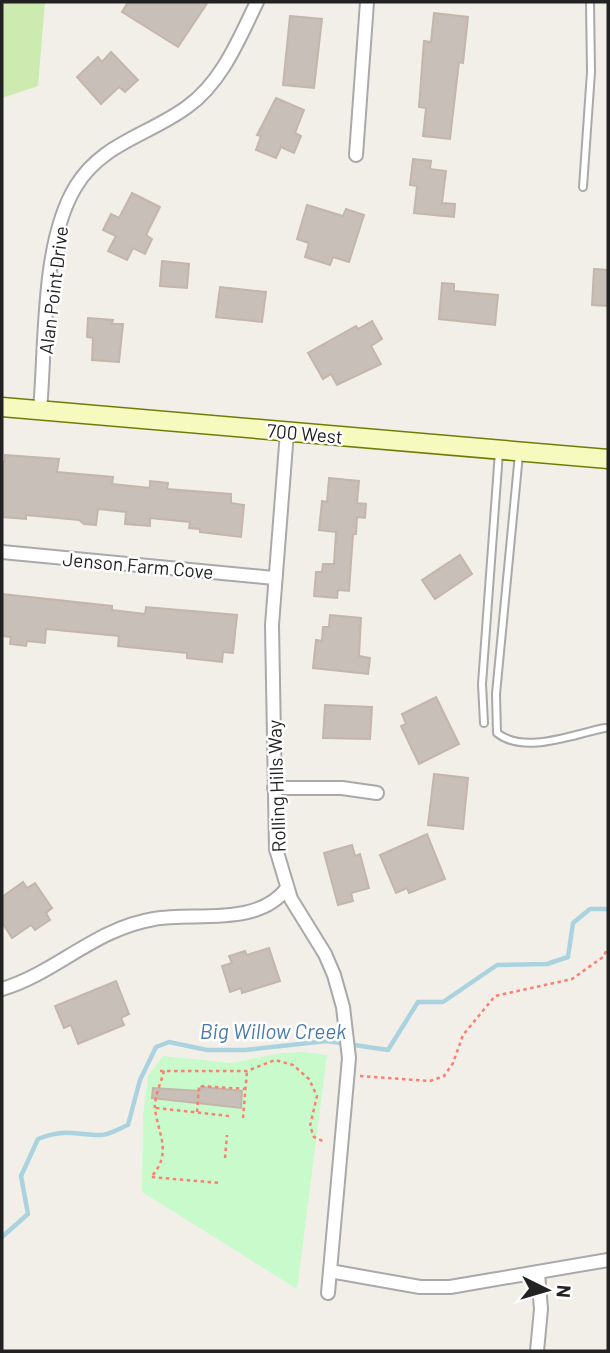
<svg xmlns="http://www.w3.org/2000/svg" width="610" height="1353" font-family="Barlow,sans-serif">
<rect width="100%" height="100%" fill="#f2efe9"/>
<path fill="#cdebb0" d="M2,2h43l-7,84 -36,12z"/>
<path fill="#c8facc" d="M305,1052l22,3 -30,234 -155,-97 1,-76 5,-40 15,-20 68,7 50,-10z"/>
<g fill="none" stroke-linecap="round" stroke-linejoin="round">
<path stroke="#aad3df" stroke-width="4.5" d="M2,1237l26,-23 -7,-38 17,-37c28,-11 36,-4 63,-4 8,0 19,-7 27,-10l12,-45 16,-33 13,-5 38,8h38l82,-9 61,9 30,-48h25l54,-37 50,-1 21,-7 5,-34 17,-14h18"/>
</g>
<g fill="#c7bfb8" stroke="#c4b6ab" stroke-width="2">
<path d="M128,2h80l-30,45 -56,-35z"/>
<path d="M434,13l34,4 -5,46 -4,-1 -9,77 -27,-3 3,-28 -7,-1 5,-66 7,1z"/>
<path d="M290,16l32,3 -8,69 -31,-3z"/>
<path d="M111,52l27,28 -13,12 -6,-5 -18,17 -24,-27 21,-20 4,5z"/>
<path d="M276,98l28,12 -9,23 6,3 -7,17 -13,-6 -5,11 -20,-8 5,-14 -4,-1z"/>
<path d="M413,159l18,2 -1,8 16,2 -4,32 13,1 -1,13 -40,-4 3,-27 -7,-1z"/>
<path d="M132,193l28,14 -14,28 6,4 -7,15 -12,-6 -6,12 -19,-9 8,-15 -13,-6 8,-16 8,4z"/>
<path d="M307,205l36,11 3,-7 18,6 -15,47 -16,-5 -3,8 -25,-8 4,-14 -12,-4z"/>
<path d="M162,261l27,3 -2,24 -27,-2z"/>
<path d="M594,269l14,1v36l-16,-1z"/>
<path d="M442,283l12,1v7l44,4 -3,30 -56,-6z"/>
<path d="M220,287l46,5 -4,30 -46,-5z"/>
<path d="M88,318l25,2 -1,4h11l-4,38 -27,-2 1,-22 -6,-1z"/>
<path d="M372,321l10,18 -11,7 10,18 -44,21 -6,-11 -8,5 -15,-26 48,-27 2,3z"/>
<path d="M5,455l54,4 -2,13 56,5 -1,7 38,4v-7l18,2 -1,6 64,5v9l13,2 -3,32 -41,-5v-3l-11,-1 1,-6 -40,-4v8l-25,-2 1,-12 -28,-3 -2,16 -12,-1 -5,-4 -53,-5v4l-24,-2v-55h3z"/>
<path d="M329,478l30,3 -2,22 9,1 -1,14 -8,-1 -1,17h-3l-4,57 -11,-1 -1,8 -23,-2 2,-24h6l1,-8h11l2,-32 -17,-2 3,-29 5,1z"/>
<path d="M460,555l12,19 -37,25 -13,-19z"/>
<path d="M2,594l110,12v4l33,4 1,-7 91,8 -4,38 -10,-1 -1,10 -35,-4v-5l-69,-7 1,-10 -73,-7 -1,14 -18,-2 -1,5 -16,-2 1,-7 -9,-1z"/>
<path d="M330,615l31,3 -2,38 11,2 -2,16 -55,-6 3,-28 6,1 1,-14h6z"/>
<path d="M436,697l23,47 -40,20 -18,-38 5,-2 -4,-10z"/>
<path d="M325,705l47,2 -2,32 -47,-1z"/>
<path d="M434,774l34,4 -5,51 -35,-4z"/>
<path d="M427,834l18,45 -36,14 -2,-5 -11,5 -16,-38z"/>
<path d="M352,845l3,11 5,-2 9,34 -18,5 2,8 -15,4 -14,-52z"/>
<path d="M23,882l4,6 8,-5 17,25 -6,5 4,7 -15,10 -4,-5 -19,13 -10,-16v-25z"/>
<path d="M269,948l11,33 -38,12 -1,-5 -11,4 -8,-26 10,-3 -3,-7 16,-5 2,4z"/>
<path d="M116,981l13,33 -8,4 3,7 -46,19 -7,-19 -7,3 -9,-22z"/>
<path d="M201,1087l41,4 -1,17 -89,-10 1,-10 47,3z"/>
</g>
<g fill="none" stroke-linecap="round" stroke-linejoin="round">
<defs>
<g id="lane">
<path d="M583,187l8,-115 -1,-70"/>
<path d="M519,454l-23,240 1,39c28,22 76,1 108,-5"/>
<path d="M484,723l-2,-39 17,-232"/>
</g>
<g id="street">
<path d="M356,155l11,-153"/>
<path d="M40,410c6,-66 1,-167 36,-224 26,-43 73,-51 111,-79 35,-25 52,-68 70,-105"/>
<path d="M287,432l-15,193 4,224 15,50 34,55 9,21 9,32 6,51 -21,235"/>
<path d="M2,552l272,26"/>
<path d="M274,788h68l35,5"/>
<path d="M2,989c54,-16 92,-60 152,-70 41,-7 104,8 133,-31"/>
<path d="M330,1271l90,16h30l158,-27"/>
<path d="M537,1351l4,-42 -3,-36"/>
</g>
<path id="secondary" d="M2,407l606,52"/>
</defs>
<use href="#lane" stroke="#a9a9a9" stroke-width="10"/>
<use href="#street" stroke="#a9a9a9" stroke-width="16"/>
<use href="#secondary" stroke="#707d05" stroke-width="21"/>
<g stroke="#fa8072" stroke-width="2.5" stroke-dasharray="3.5 3.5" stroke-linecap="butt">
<path d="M160,1071h87l28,-11 18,5 16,14 8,17 -7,30 4,11 11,5"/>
<path d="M164,1071c-3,12 -10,26 -9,38 3,25 18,44 -4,68l69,6"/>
<path d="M360,1076l70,5 14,-5 9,-13 10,-28 32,-39 77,-17 31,-22 5,-9"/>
<path d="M156,1108l73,8"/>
<path d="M197,1112l2,-26 47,3"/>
<path d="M243,1118l4,-47"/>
<path d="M225,1158l2,-23"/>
</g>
<use href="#lane" stroke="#fff" stroke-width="6"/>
<use href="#street" stroke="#fff" stroke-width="12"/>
<use href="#secondary" stroke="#f7fabf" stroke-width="18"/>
</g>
<g text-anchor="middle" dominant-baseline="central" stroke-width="5" stroke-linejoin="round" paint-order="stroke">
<g font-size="19" fill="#222" stroke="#fff">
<text transform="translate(53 290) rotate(-83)">Alan Point Drive</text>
<text transform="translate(305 433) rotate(5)">700 West</text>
<text transform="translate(138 565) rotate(5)">Jenson Farm Cove</text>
<text transform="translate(276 786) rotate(-92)">Rolling Hills Way</text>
</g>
<g font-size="21" font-style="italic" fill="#4a7aab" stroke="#fff">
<text x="273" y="1030">Big Willow Creek</text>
</g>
</g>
<rect width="610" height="1353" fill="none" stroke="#222222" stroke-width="7"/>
<g transform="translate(547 1290) rotate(95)" stroke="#ffffff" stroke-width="5" paint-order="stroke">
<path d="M0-5L12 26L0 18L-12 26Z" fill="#222222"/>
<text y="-10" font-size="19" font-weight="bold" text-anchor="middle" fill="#222222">N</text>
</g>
</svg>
